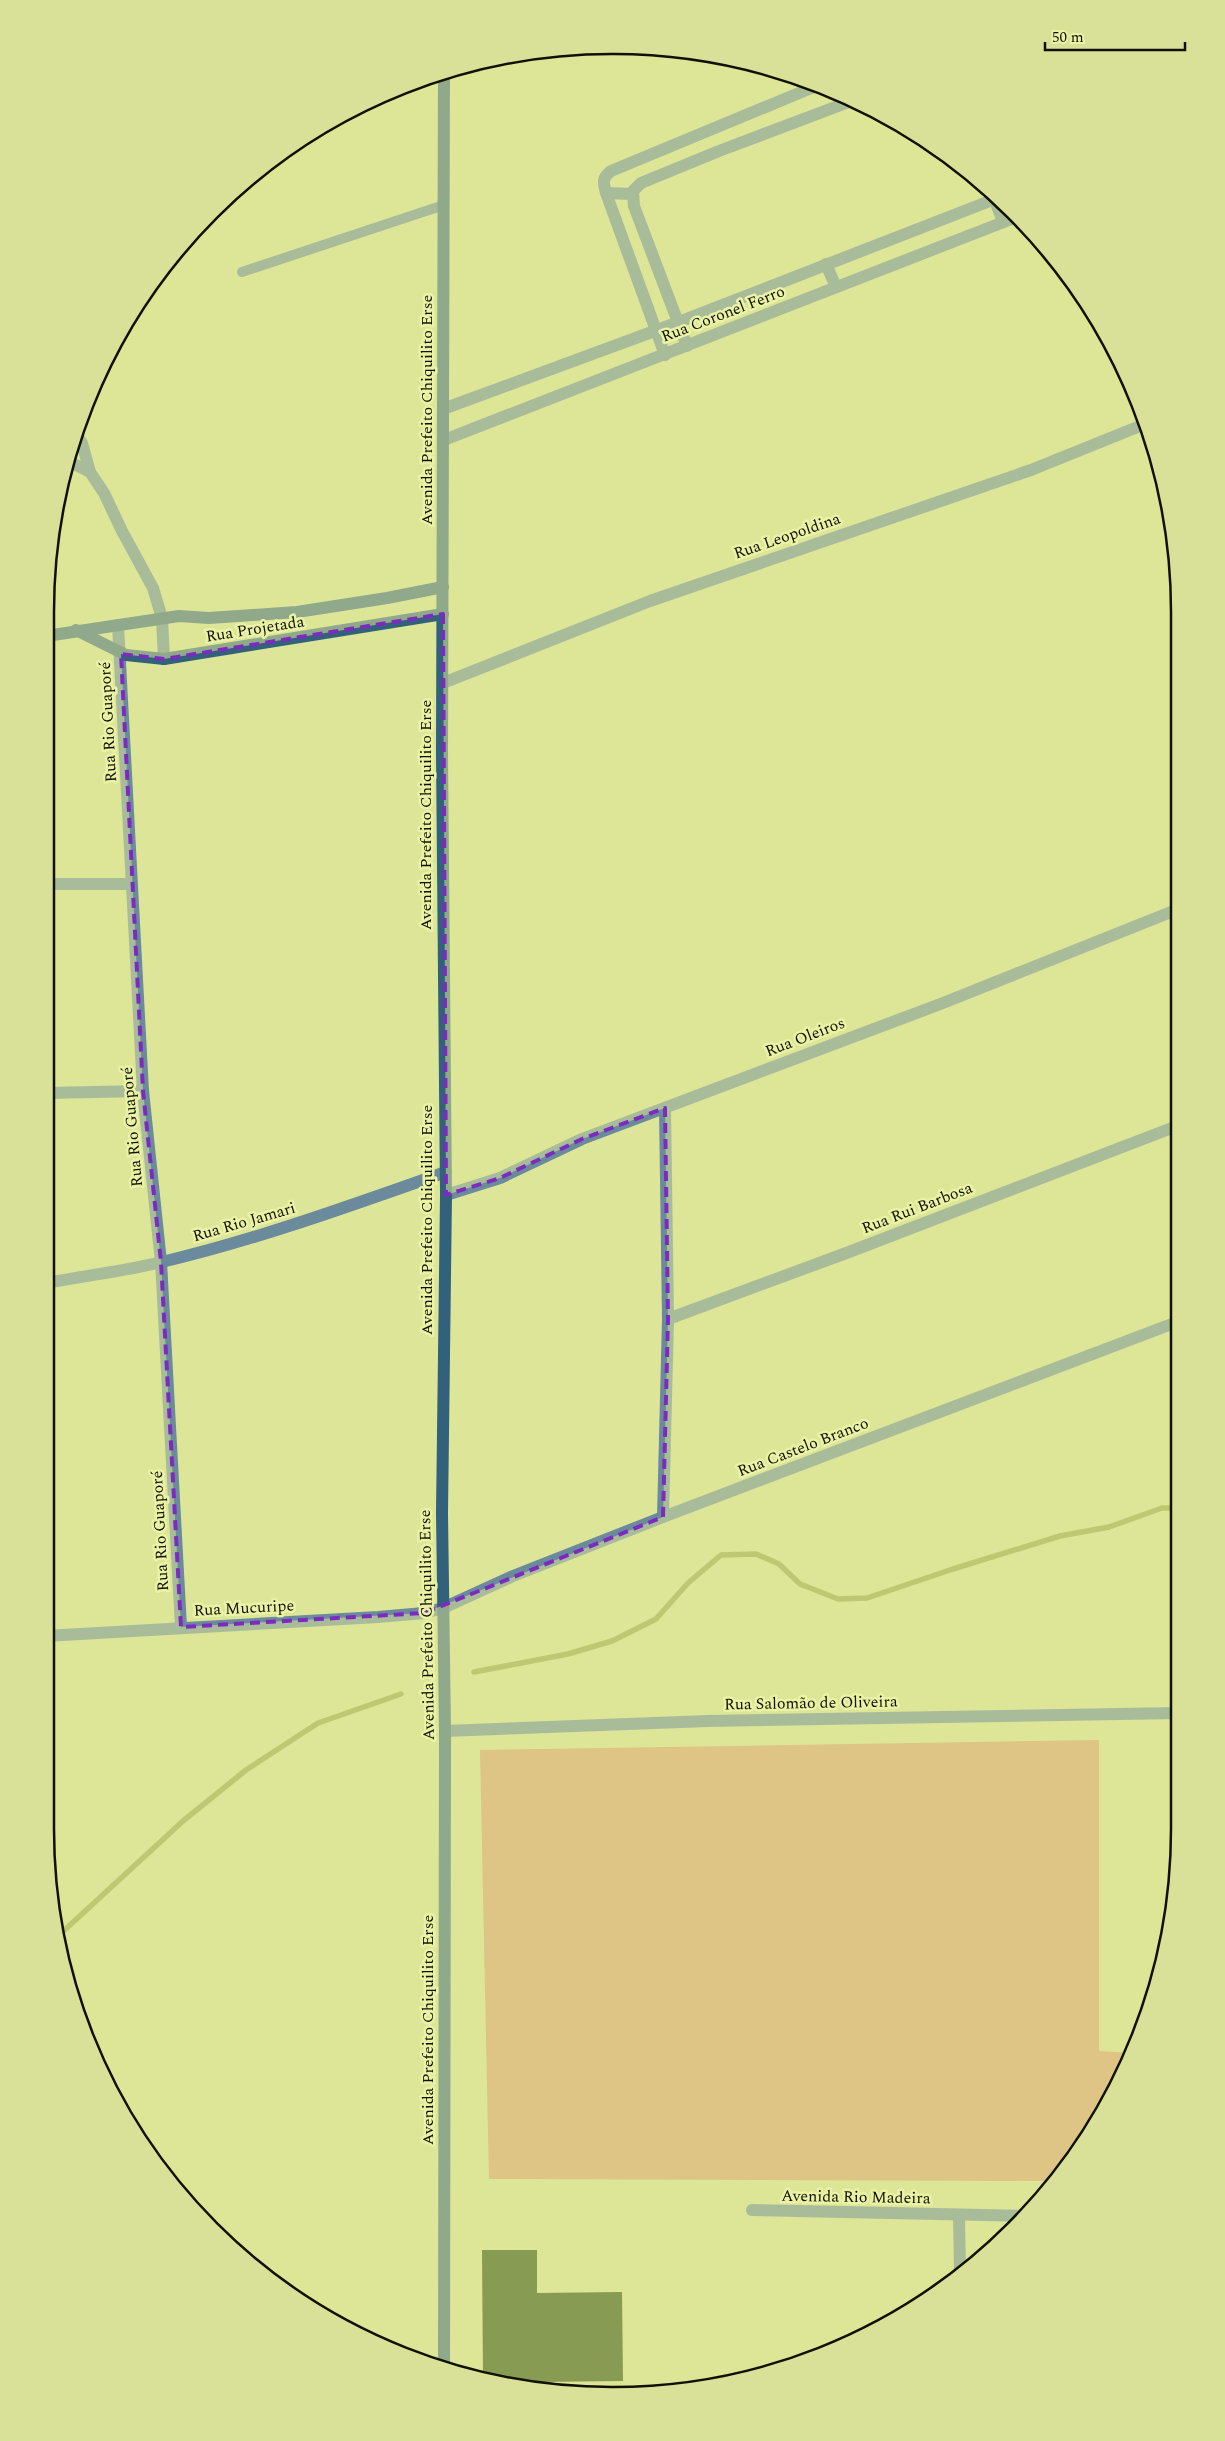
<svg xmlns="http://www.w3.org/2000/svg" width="1225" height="2441" font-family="Spectral,serif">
<rect width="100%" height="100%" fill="#dde598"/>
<path fill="#df9b6f" d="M1099,1740v311l33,2c-18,48 -46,89 -79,128l-564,-2 -9,-429z"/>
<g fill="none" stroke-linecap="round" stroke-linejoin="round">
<g stroke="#9aa243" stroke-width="5.5">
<path d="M474,1672l94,-18 44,-13 44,-22 32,-36 33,-28 35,-1 23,10 21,20 38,15 29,-1 86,-29 107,-33 49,-9 53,-19h16"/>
<path d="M56,1938l127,-117 63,-51 72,-47 83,-29"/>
</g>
</g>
<path fill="#204000" d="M482,2250h55v43l85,-1 1,89 -83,1v8l-38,-5 -19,-6z"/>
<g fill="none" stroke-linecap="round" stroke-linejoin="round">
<path stroke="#6b8a9c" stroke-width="10" d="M242,272l202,-67"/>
<g stroke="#6b8a9c" stroke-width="12">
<path d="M606,193l26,1"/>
<path d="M994,198l9,24"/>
<path d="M826,264l10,23"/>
<path d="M687,346l-53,-140 -1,-15 8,-8 78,-32 135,-51"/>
<path d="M665,355l-59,-162c-3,-11 -4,-15 5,-22l205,-85"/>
<path d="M443,409l236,-87 316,-123"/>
<path d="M76,434l6,9 8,29 14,21 18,38 31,57 9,30 2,41"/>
<path d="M444,440l570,-222"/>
<path d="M66,460l24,12"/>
<path d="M118,625l25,466 18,171 20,365"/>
<path d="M443,683l207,-82 381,-131 114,-46"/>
<path d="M46,884h85"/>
<path d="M46,1093l97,-2"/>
<path d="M446,1195l54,-17 82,-39 361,-136 233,-93"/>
<path d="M46,1283c38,-7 78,-12 116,-21 97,-23 190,-57 284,-90"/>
<path d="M668,1319l181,-67 328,-126"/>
<path d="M663,1517l5,-198 -3,-211"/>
<path d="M45,1636l333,-19 46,-4 19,-5 70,-32 150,-59 514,-195"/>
<path d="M445,1731l263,-10 470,-8"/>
<path d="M752,2210l273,6"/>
<path d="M959,2216l1,58"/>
</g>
<g stroke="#31617b" stroke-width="12">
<path d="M76,630l50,25 38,4 279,-45"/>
<path d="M46,636l133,-20 30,2 88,-6 90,-14 56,-11"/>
<path d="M444,2368l1,-637 -3,-218 4,-318 -4,-441 2,-682"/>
</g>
</g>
<path d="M0 0H1225V2441H0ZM443,614l3,581 54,-17 82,-39 83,-31 3,211 -5,198 -239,96 -243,14 -20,-365 -18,-171 -22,-437 43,5z" fill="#dde598" fill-opacity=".55" fill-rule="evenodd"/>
<path fill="none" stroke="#7b2cbf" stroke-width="4" stroke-dasharray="10 6" stroke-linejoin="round" d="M443,614l3,581 54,-17 82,-39 83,-31 3,211 -5,198 -239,96 -243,14 -20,-365 -18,-171 -22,-437 43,5z"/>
<g text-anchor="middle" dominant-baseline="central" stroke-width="5" stroke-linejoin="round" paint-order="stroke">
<g font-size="16" fill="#101100" stroke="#eaf2a5">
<text transform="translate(723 314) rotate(-21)">Rua Coronel Ferro</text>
<text transform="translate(427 410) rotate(-90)">Avenida Prefeito Chiquilito Erse</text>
<text transform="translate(787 536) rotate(-19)">Rua Leopoldina</text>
<text transform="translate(255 629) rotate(-9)">Rua Projetada</text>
<text transform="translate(108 722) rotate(-93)">Rua Rio Guaporé</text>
<text transform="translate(426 815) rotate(-90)">Avenida Prefeito Chiquilito Erse</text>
<text transform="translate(805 1037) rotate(-21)">Rua Oleiros</text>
<text transform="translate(132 1127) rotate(-95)">Rua Rio Guaporé</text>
<text transform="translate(917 1208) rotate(-21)">Rua Rui Barbosa</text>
<text transform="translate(427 1220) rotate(-90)">Avenida Prefeito Chiquilito Erse</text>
<text transform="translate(244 1222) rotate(-16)">Rua Rio Jamari</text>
<text transform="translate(803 1447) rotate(-21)">Rua Castelo Branco</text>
<text transform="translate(160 1531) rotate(-93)">Rua Rio Guaporé</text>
<text transform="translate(244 1608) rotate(-3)">Rua Mucuripe</text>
<text transform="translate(427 1625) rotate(-91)">Avenida Prefeito Chiquilito Erse</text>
<text transform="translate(811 1703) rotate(-1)">Rua Salomão de Oliveira</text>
<text transform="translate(428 2030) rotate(-90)">Avenida Prefeito Chiquilito Erse</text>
<text transform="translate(856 2197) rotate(1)">Avenida Rio Madeira</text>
</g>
</g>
<path d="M0 0H1225V2441H0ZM612 54H613A558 558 0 0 1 1171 612V1829A558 558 0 0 1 613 2387H612A558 558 0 0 1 54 1829V612A558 558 0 0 1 612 54Z" fill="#d9e098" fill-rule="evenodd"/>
<path fill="none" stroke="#101100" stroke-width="2.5" d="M612 54H613A558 558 0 0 1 1171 612V1829A558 558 0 0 1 613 2387H612A558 558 0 0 1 54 1829V612A558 558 0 0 1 612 54Z"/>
<path d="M1045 42v8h140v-8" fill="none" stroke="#101100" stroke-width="2.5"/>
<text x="1052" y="42" font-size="15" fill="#101100" stroke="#eaf2a5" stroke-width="4" paint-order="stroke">50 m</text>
</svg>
